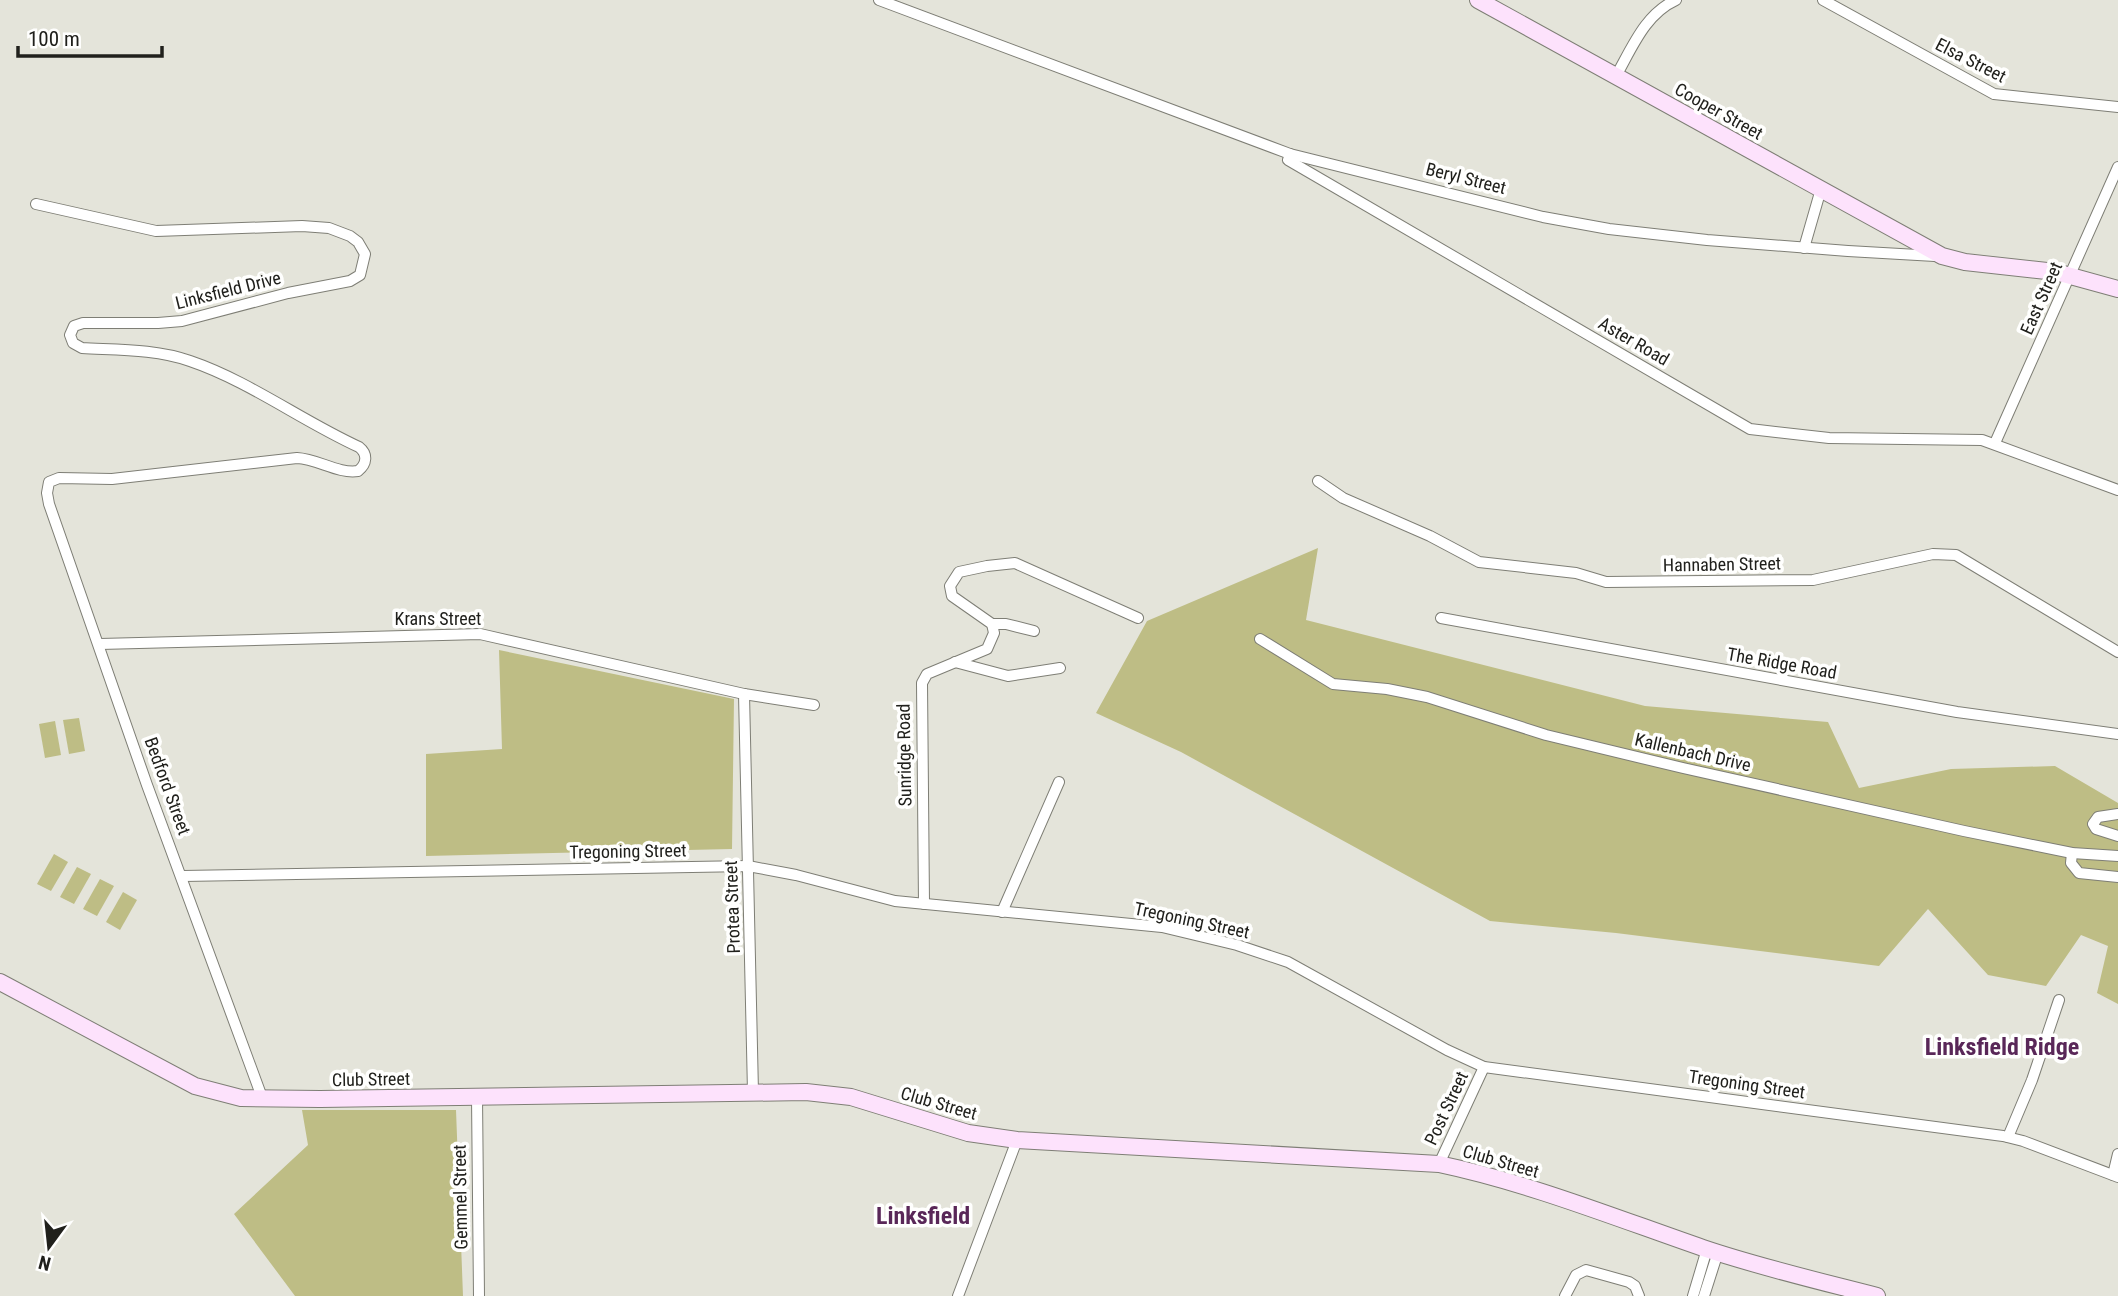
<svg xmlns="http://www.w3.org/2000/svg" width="2118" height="1296" font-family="'Roboto Condensed',sans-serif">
<rect width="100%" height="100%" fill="#e4e4da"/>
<g fill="#bebd85">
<path d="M1318,548l-12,72 339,86 183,16 31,66 92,-19 104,-3 63,37v201l-21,-11 11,-47 -27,-11 -35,51 -58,-11 -60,-66 -49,57 -263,-33 -126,-12 -309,-169 -85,-39 51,-92z"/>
<path d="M499,650l235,49 -2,150 -306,7v-102l76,-5z"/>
<path d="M79,718l6,33 -16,3 -6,-34z"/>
<path d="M55,721l6,34 -16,3 -6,-34z"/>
<path d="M54,854l14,8 -17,29 -14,-7z"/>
<path d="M77,867l14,7 -17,30 -14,-7z"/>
<path d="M100,879l14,7 -17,30 -14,-7z"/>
<path d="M123,892l14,8 -17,30 -14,-8z"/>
<path d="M302,1110h154l7,186h-168l-61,-82 74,-69z"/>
</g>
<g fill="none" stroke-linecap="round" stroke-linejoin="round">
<defs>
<g id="street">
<path d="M879,0l411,154 253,63 66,12 98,11 141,11 87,5"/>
<path d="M1823,0l171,94 124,13"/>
<path d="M1616,76c16,-28 29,-62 60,-76"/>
<path d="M1290,154l-2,6 462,269 79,9 153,2 136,50"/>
<path d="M36,204l120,27 146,-5 27,2 21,8 8,6 7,12 -5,21 -10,6 -62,12 -106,28 -24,2h-75l-9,3 -4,9 3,8 9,5c36,2 74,1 108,13 59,20 112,60 169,86 9,7 8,17 -1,24 -20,3 -40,-12 -61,-13l-185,21 -53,-1 -10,4 -2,11 2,11 98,281 116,315"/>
<path d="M1804,248l17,-59"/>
<path d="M1995,443l123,-276"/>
<path d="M1318,481l25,17 87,38 49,26 97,11 30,9 207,-2 120,-26 23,1 162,97"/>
<path d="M1441,618l516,94 161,22"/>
<path d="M992,624h14l28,7"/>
<path d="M1260,639l73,45 54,5 40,8 119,38 137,33 281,63 108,22 46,3"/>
<path d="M100,644l380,-10 264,60 9,398"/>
<path d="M955,662l53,14 52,-8"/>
<path d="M744,694l70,11"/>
<path d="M2118,814l-20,3 -5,7 3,5 22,7"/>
<path d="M2072,853l-1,10 8,10 39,4"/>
<path d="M183,876l565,-10 48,9 99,26 267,26 75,18 51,17 159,88 37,17 519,69 20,5 95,36"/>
<path d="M924,904l-2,-221 5,-9 60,-25 7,-16 -2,-9 -40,-28 -2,-10 9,-14 28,-6 28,-3 123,55"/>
<path d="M1002,912l57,-130"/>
<path d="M477,1097l2,199"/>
<path d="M2008,1137l24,-57 27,-80"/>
<path d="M1439,1164l45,-97"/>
<path d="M2113,1175l5,-21"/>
<path d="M958,1296l59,-156"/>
<path d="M1565,1296l11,-21 10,-5 43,12 6,4 4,10"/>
<path d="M1693,1296l14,-47"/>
<path d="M1704,1296l14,-44"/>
</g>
<g id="secondary">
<path d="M1478,0l464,256 23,6 91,10 62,17"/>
<path d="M0,982l195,104 46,12 79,1 486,-7 45,5 117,36 49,7 422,24c90,19 177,54 264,84 56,19 116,33 174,48"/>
</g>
</defs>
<use href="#street" stroke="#7e7e75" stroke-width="12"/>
<use href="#secondary" stroke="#7e7e75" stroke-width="18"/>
<use href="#street" stroke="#fff" stroke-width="10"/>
<use href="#secondary" stroke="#fde2fc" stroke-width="16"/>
</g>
<g text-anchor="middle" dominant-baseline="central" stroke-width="7" stroke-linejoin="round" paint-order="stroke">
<g font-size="18" fill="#20201c" stroke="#fffffe">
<text transform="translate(1971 60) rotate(27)">Elsa Street</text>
<text transform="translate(1719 111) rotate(29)">Cooper Street</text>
<text transform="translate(1466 178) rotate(14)">Beryl Street</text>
<text transform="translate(228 290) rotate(-14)">Linksfield Drive</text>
<text transform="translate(2041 298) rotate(-66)">East Street</text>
<text transform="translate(1634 341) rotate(30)">Aster Road</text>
<text transform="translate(1722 564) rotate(-1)">Hannaben Street</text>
<text x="438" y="618">Krans Street</text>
<text transform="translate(1782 663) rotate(10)">The Ridge Road</text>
<text transform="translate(1693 752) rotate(13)">Kallenbach Drive</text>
<text transform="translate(904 755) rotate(-91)">Sunridge Road</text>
<text transform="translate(168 786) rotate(70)">Bedford Street</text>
<text transform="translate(628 851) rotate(-1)">Tregoning Street</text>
<text transform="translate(732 907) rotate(-92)">Protea Street</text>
<text transform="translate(1192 920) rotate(12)">Tregoning Street</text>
<text transform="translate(371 1079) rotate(-1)">Club Street</text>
<text transform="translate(1747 1084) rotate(8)">Tregoning Street</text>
<text transform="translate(939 1103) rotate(16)">Club Street</text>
<text transform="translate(1446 1108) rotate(-65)">Post Street</text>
<text transform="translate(1501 1161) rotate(16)">Club Street</text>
<text transform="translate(460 1197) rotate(-91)">Gemmel Street</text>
</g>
<g font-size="24" font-weight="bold" fill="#592758" stroke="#fffffe">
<text x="2002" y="1047">Linksfield Ridge</text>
<text x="923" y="1216">Linksfield</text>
</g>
</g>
<g transform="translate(49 1247) rotate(195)" stroke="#fffffe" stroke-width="5" paint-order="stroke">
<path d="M0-5L12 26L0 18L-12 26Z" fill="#20201c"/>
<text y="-10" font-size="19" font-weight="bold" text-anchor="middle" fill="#20201c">N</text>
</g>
<path d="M18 46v10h144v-10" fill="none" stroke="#20201c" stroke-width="3.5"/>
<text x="28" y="46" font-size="21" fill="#20201c" stroke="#fffffe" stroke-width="5" paint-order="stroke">100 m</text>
</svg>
